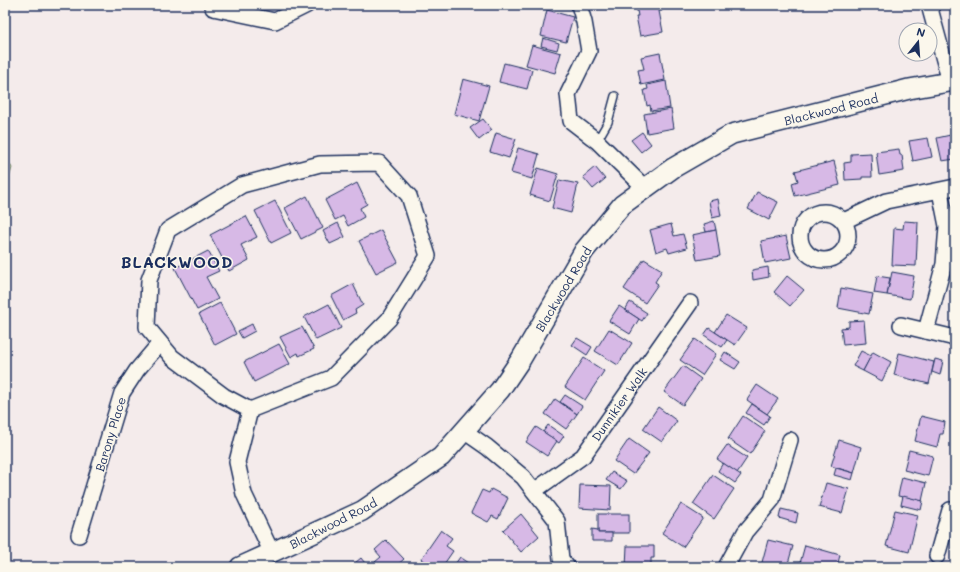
<svg xmlns="http://www.w3.org/2000/svg" width="960" height="572" font-family="Mali,sans-serif">
<rect width="100%" height="100%" fill="#f4ebeb"/>
<filter id="ink" filterUnits="userSpaceOnUse"><feTurbulence type="fractalNoise" baseFrequency=".025" numOctaves="2"/><feDisplacementMap in="SourceGraphic" scale="8" xChannelSelector="R" yChannelSelector="G"/><feConvolveMatrix kernelMatrix="1 2 1 2 8 2 1 2 1" color-interpolation-filters="sRGB"/></filter>
<g filter="url(#ink)">
<path fill="#d6e294" stroke="#788879" d="M5,155l7,13 -7,23z"/>
<g fill="#d7b9e6" stroke="#1b2f5e">
<path d="M636,5h25l1,6h-3l4,21 -23,4 -4,-20h2z"/>
<path d="M547,10l26,7 -7,25 -25,-6z"/>
<path d="M543,38l16,5 -2,7 -16,-4z"/>
<path d="M532,45l29,8 -6,20 -29,-8z"/>
<path d="M660,53l5,27 -24,5 -3,-15 6,-1 -3,-12z"/>
<path d="M504,63l28,7 -5,19 -28,-7z"/>
<path d="M463,79l26,7 -10,35 -25,-7z"/>
<path d="M666,81l4,27 -19,3 -1,-6 -3,1 -3,-16 4,-1 -1,-4z"/>
<path d="M671,109l3,19 -27,5 -3,-19z"/>
<path d="M483,119l9,11 -13,10 -9,-12z"/>
<path d="M642,132l9,12 -10,8 -10,-12z"/>
<path d="M496,133l20,6 -7,19 -19,-6z"/>
<path d="M955,134v25l-13,2 -5,-23z"/>
<path d="M928,138l4,19 -19,4 -4,-20z"/>
<path d="M518,148l21,6 -7,25 -21,-6z"/>
<path d="M899,149l1,6h2l2,16 -25,4 -3,-23z"/>
<path d="M871,153l1,24h-10v2l-17,1 -1,-17 7,-1v-8z"/>
<path d="M834,161l6,24 -45,11 -3,-13 6,-2 -3,-10z"/>
<path d="M595,167l10,12 -12,10 -10,-12z"/>
<path d="M538,168l20,6 -8,27 -20,-6z"/>
<path d="M559,180l19,4 -7,29 -19,-5z"/>
<path d="M357,183l10,21 -7,4 4,9 -16,9 -5,-10 -8,4 -10,-20z"/>
<path d="M757,192l21,10 -9,18 -21,-11z"/>
<path d="M307,196l16,32 -22,11 -16,-31z"/>
<path d="M718,199l3,17 -9,2 -3,-17z"/>
<path d="M275,201l16,32 -20,10 -16,-32z"/>
<path d="M246,216l11,21 -16,8 8,15 -20,11 -19,-36z"/>
<path d="M714,221l2,9 -10,2 -2,-8z"/>
<path d="M904,221l14,1 -2,44 -24,-1 2,-37 9,1z"/>
<path d="M338,223l7,14 -15,7 -7,-13z"/>
<path d="M671,224l3,12 9,-2 4,14 -18,5 -2,-5 -11,4 -6,-22z"/>
<path d="M381,230l17,32 -22,11 -17,-32z"/>
<path d="M716,230l4,26 -23,4 -5,-25z"/>
<path d="M786,236l5,22 -26,5 -4,-22z"/>
<path d="M208,251l11,20 -13,6 12,22 -21,11 -22,-42z"/>
<path d="M644,259l18,11 -7,12 3,2 -13,19 -21,-14z"/>
<path d="M768,267l1,10 -16,3 -1,-10z"/>
<path d="M892,272l22,4 -4,23 -23,-4z"/>
<path d="M787,276l17,14 -14,16 -16,-14z"/>
<path d="M877,276l13,2 -3,17 -13,-2z"/>
<path d="M353,284l10,21 -8,5 1,3 -13,7 -12,-24z"/>
<path d="M841,288l32,6 -4,20 -31,-6z"/>
<path d="M630,302l17,11 -5,8 -17,-11z"/>
<path d="M220,303l16,31 -21,11 -16,-31z"/>
<path d="M329,304l12,24 -25,12 -12,-23z"/>
<path d="M619,306l20,13 -9,15 -21,-13z"/>
<path d="M726,315l21,13 -12,17 -20,-13z"/>
<path d="M864,320l2,23 -23,2 -2,-17 8,-1v-6z"/>
<path d="M252,324l3,7 -13,7 -4,-7z"/>
<path d="M302,327l12,22 -15,7 -1,-3 -7,4 -11,-20z"/>
<path d="M709,328l18,12 -5,7 -18,-12z"/>
<path d="M609,329l23,14 -14,22 -23,-14z"/>
<path d="M577,338l15,9 -5,8 -15,-10z"/>
<path d="M695,339l21,15 -14,21 -22,-15z"/>
<path d="M279,344l11,20 -36,18 -10,-20z"/>
<path d="M861,351l10,5 -8,15 -10,-5z"/>
<path d="M725,352l15,10 -5,7 -15,-9z"/>
<path d="M873,352l18,10 -9,19 -19,-10z"/>
<path d="M899,353l35,9 -5,22 -35,-9z"/>
<path d="M584,358l20,13 -19,29 -20,-13z"/>
<path d="M935,359l8,2 -3,14 -8,-3z"/>
<path d="M683,366l18,13 -18,26 -19,-13z"/>
<path d="M757,385l21,14 -11,15 -20,-14z"/>
<path d="M565,395l17,11 -5,8 -17,-12z"/>
<path d="M555,399l22,15 -11,15 -21,-15z"/>
<path d="M752,404l18,12 -6,9 -18,-12z"/>
<path d="M658,407l19,14 -15,21 -19,-13z"/>
<path d="M743,416l22,15 -15,23 -22,-15z"/>
<path d="M921,416l24,6 -2,12h-3l-3,13 -22,-6z"/>
<path d="M548,425l16,11 -5,7 -16,-11z"/>
<path d="M536,427l21,14 -10,15 -21,-14z"/>
<path d="M629,439l20,14 -16,21 -19,-13z"/>
<path d="M839,440l22,7 -7,26 -23,-7z"/>
<path d="M727,445l20,13 -10,15 -20,-14z"/>
<path d="M909,450l24,6 -5,20 -24,-6z"/>
<path d="M723,463l18,12 -6,8 -17,-12z"/>
<path d="M836,468l18,5 -2,7 -18,-5z"/>
<path d="M612,472l15,9 -6,8 -15,-9z"/>
<path d="M713,475l21,14 -20,30 -21,-15z"/>
<path d="M902,477l24,6 -4,18 -24,-5z"/>
<path d="M826,483l23,6 -7,24 -23,-6z"/>
<path d="M580,485l31,1 -1,24 -31,-2z"/>
<path d="M491,489l17,9 -10,21 -6,-3 -4,6 -17,-9 11,-23 7,3z"/>
<path d="M903,496l20,5 -2,9 -20,-5z"/>
<path d="M681,504l22,14 -20,29 -21,-14z"/>
<path d="M781,509l17,4 -2,10 -17,-5z"/>
<path d="M895,510l23,5 -9,37 -23,-6z"/>
<path d="M521,514l18,22 -18,16 -18,-22z"/>
<rect x="598" y="514" width="31" height="19"/>
<path d="M592,529l6,1v3h14v8h-20z"/>
<path d="M441,530l11,8 -6,8 7,5 -11,16h-17l-1,-1 2,-3 -5,-4z"/>
<path d="M386,540l18,19 -9,8h-16l-4,-5 6,-5 -6,-7z"/>
<path d="M768,540l25,6 -6,21 -26,-1z"/>
<path d="M805,545l35,10 -3,12h-38z"/>
<path d="M627,546h27v12h-3v9h-25z"/>
<path d="M460,557l15,10h-22z"/>
<path d="M361,558l7,9h-18z"/>
<path d="M854,562l16,5h-18z"/>
</g>
<g fill="none" stroke-linecap="round" stroke-linejoin="round">
<defs>
<path id="service" d="M597,141l11,-19 7,-26"/>
<g id="minor">
<path d="M579,5l5,17 5,29 -21,43 3,27 26,20 48,47"/>
<path d="M929,5l21,77"/>
<path d="M213,8l62,13 32,-16"/>
<circle cx="824" cy="236" r="24"/>
<path d="M844,221l42,-20 69,-14"/>
<path d="M901,325l54,13"/>
<path d="M926,331l18,-67 3,-38 -7,-35"/>
<path d="M250,410l-26,-14 -52,-39 -25,-30 2,-47 19,-50 74,-45 78,-21 59,-1 30,33 19,60 -39,63 -58,59 -81,32 -13,52 7,32 28,59"/>
<path d="M464,431l23,16 36,30 34,44 4,38 6,8"/>
<path d="M534,491l49,-35 107,-153"/>
<path d="M79,535l43,-142 15,-23 23,-27"/>
<path d="M937,556l13,-46"/>
<path d="M726,567l19,-35 27,-32 18,-60"/>
</g>
<path id="tertiary" d="M240,567l122,-56 79,-54 59,-67 21,-31 63,-108 38,-46 51,-37 59,-34 177,-45 46,-8"/>
</defs>
<use href="#service" stroke="#1b2f5e" stroke-width="10"/>
<use href="#minor" stroke="#1b2f5e" stroke-width="18"/>
<use href="#tertiary" stroke="#1b2f5e" stroke-width="22"/>
<use href="#service" stroke="#fbf7ec" stroke-width="7"/>
<use href="#minor" stroke="#fbf7ec" stroke-width="15"/>
<use href="#tertiary" stroke="#fbf7ec" stroke-width="19"/>
</g>
</g>
<g text-anchor="middle" dominant-baseline="central" stroke-width="3" stroke-linejoin="round" paint-order="stroke">
<g font-size="12" fill="#1b2f5e" stroke="#fbf7ec">
<text transform="translate(831 109) rotate(-14)">Blackwood Road</text>
<text transform="translate(563 289) rotate(-59)">Blackwood Road</text>
<text transform="translate(619 404) rotate(-55)">Dunnikier Walk</text>
<text transform="translate(110 434) rotate(-73)">Barony Place</text>
<text transform="translate(333 523) rotate(-27)">Blackwood Road</text>
</g>
<g font-size="16" font-weight="bold" letter-spacing="1" fill="#1b2f5e" stroke="#fbf7ec">
<text x="177" y="261">BLACKWOOD</text>
</g>
</g>
<rect width="960" height="572" fill="none" stroke="#fbf7ec" stroke-width="20"/>
<rect x="10" y="10" width="940" height="552" fill="none" stroke="#1b2f5e" stroke-width="1.5" filter="url(#ink)"/>
<g transform="translate(918 42) rotate(17)"><circle r="19" fill="#fbf7ec" stroke="#a1a7b3"/>
<path d="M0-3L7 15L0 10L-7 15Z" fill="#1b2f5e"/>
<text y="-6" font-size="11" font-weight="bold" text-anchor="middle" fill="#1b2f5e">N</text>
</g>
</svg>
